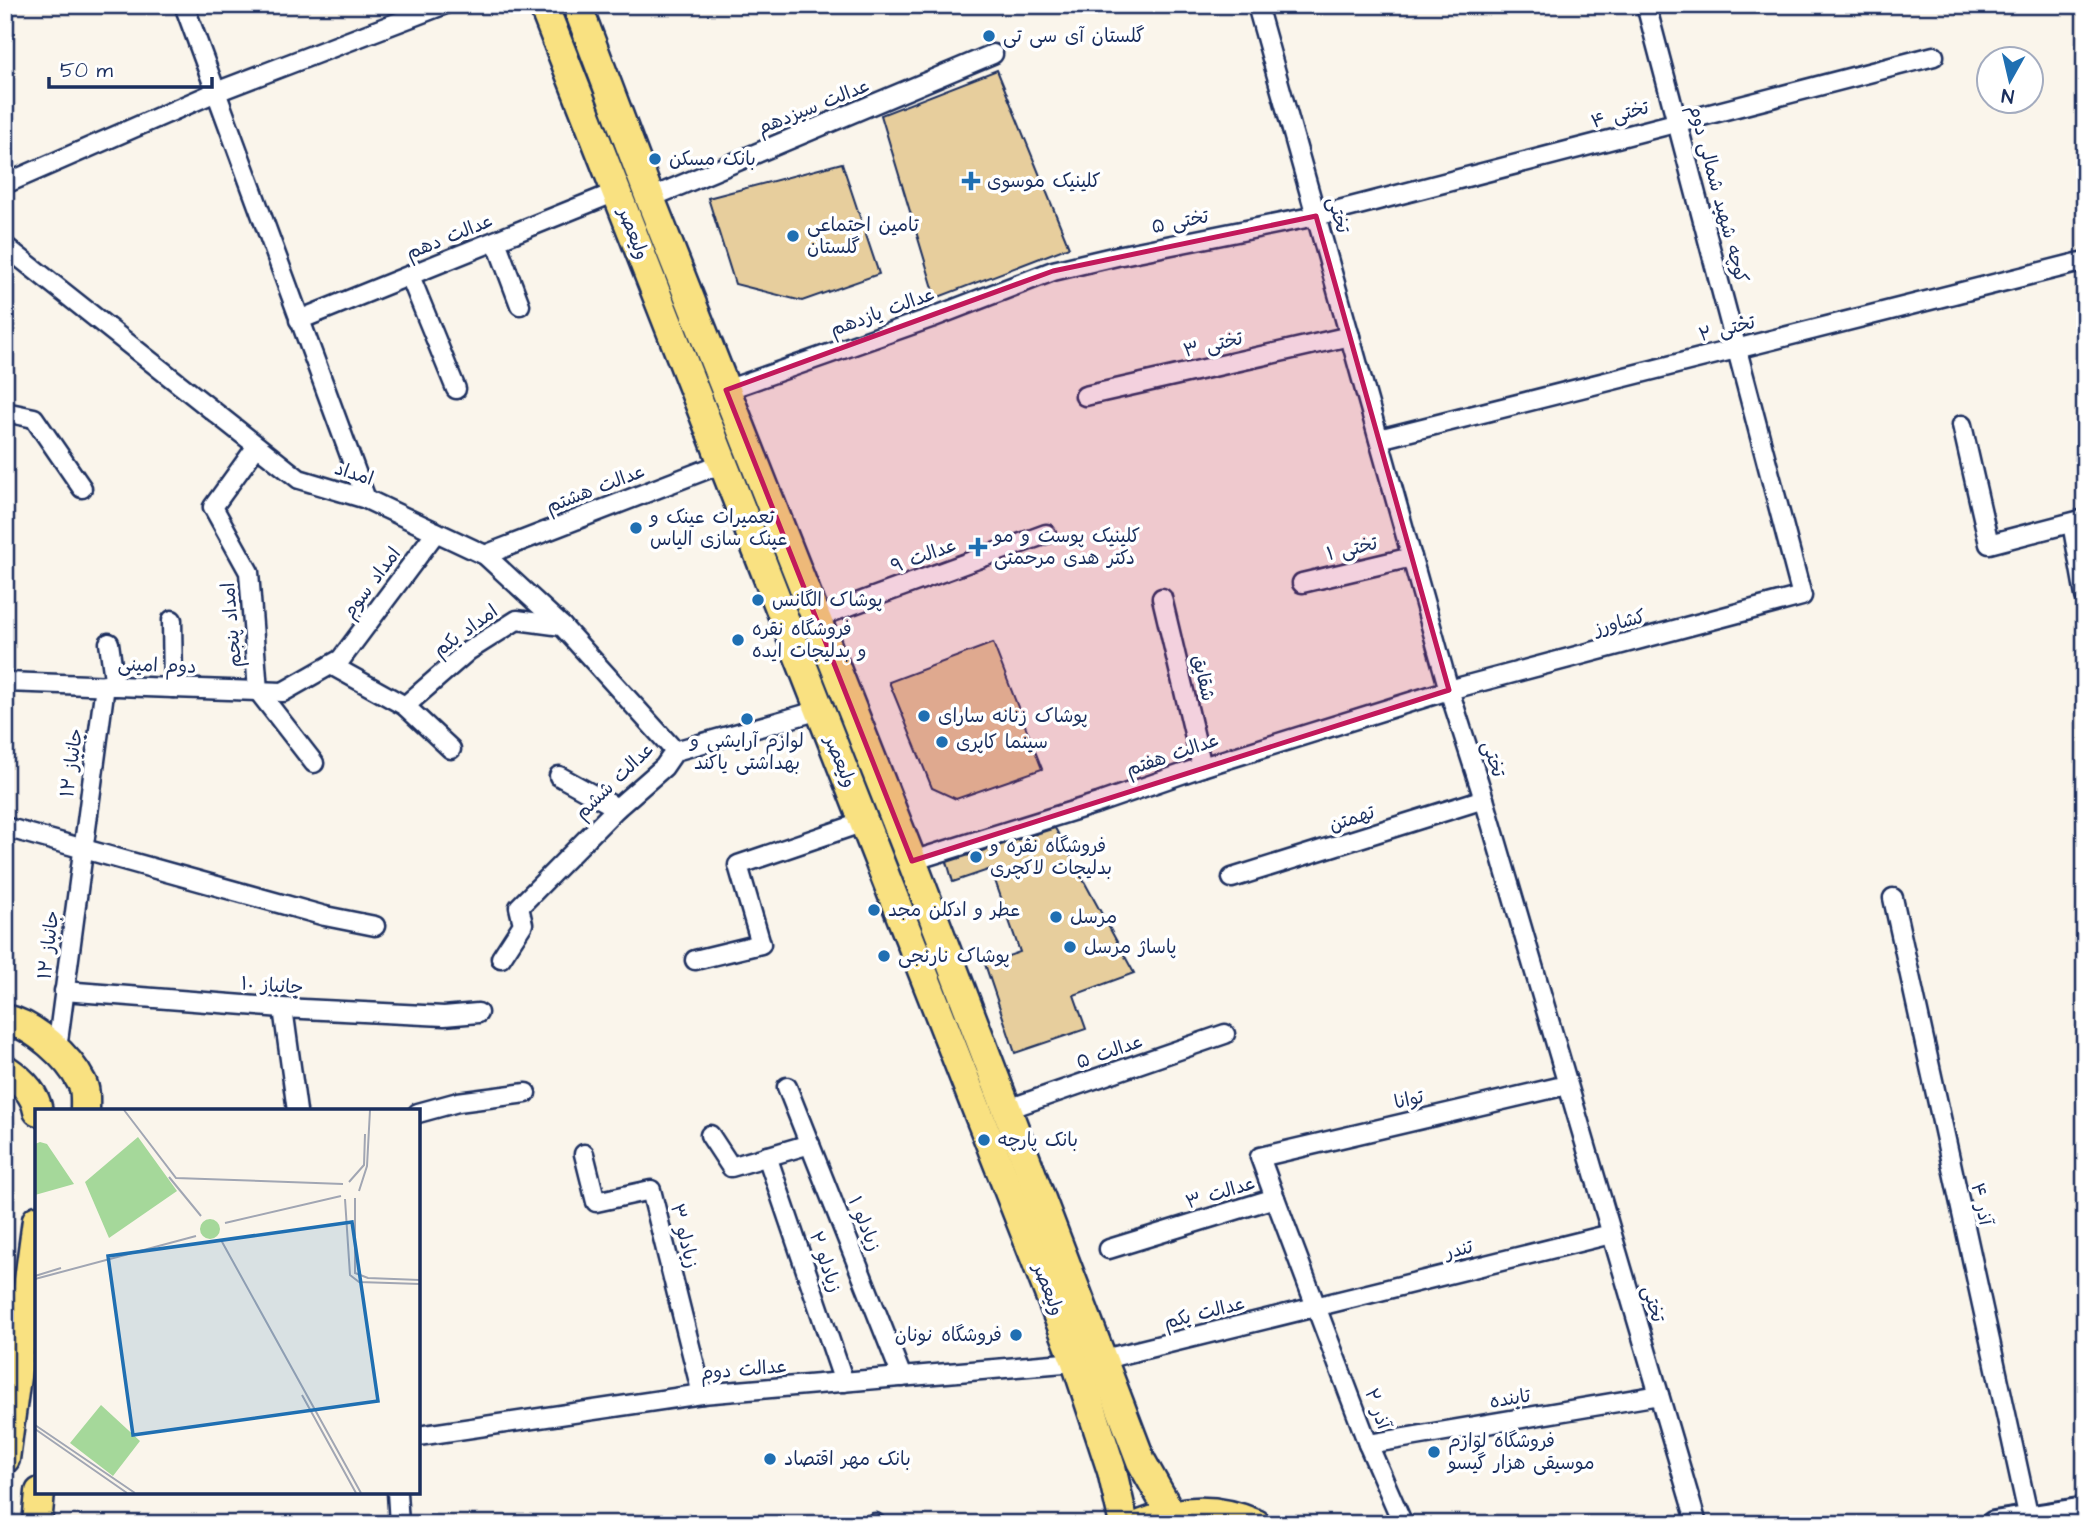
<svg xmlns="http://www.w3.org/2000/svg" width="2090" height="1529" font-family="'Architects Daughter','Playpen Sans Arabic',sans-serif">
<rect width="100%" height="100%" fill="#faf5eb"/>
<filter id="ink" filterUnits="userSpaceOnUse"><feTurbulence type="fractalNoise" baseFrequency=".0143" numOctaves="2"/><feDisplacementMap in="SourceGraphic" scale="14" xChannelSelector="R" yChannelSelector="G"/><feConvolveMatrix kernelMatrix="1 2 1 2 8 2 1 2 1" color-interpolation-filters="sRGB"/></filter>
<g filter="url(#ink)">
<g fill="#e7ce9d" stroke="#1b2f5e" stroke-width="2">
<path d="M997,70l72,177 -133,51 -55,-183z"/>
<path d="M842,163l37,111 -77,27 -67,-17 -27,-86z"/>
<path d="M993,643l49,126 -86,30 -24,-11 -43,-106z"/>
<path d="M1055,828l79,145 -60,22 12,34 -71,24 -30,-89 35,-12 -29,-83 -38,13 -6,-20z"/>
</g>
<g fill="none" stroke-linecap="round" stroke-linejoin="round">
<defs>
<g id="street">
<path d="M184,5l182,494"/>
<path d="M1257,5l192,685 35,109 213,725"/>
<path d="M5,184l211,-92 227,-87"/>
<path d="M650,198l343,-144"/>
<path d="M496,241l24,64"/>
<path d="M5,246l294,233 67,20 119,56 77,71 113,125"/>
<path d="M410,276l46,113"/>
<path d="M299,320l317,-128"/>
<path d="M726,390l205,-72 122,-47 64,-15 199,-40 618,-160"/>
<path d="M1085,396l265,-60"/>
<path d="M5,412l29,6 48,70"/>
<path d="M1962,425l27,119 96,-25"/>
<path d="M1379,439l706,-178"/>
<path d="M257,446l-44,61 36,65 9,119 56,72"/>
<path d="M2072,523l13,73"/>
<path d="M485,555l238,-92"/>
<path d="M1302,583l110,-26"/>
<path d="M1162,598l40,169"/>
<path d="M816,618l230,-84"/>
<path d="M172,620l1,68"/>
<path d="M109,643l6,43"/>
<path d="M331,665l74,41 46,43"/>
<path d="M5,682l278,10 58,-33 95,-127"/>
<path d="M405,706l63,-55 49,-31 45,6"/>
<path d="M559,776l58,32"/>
<path d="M5,827l320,89 50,10"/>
<path d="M912,861l186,-58 104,-36 247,-77 353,-94 -156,-591"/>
<path d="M1232,878l252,-79"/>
<path d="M1893,898l136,621"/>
<path d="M501,958l22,-34 -4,-17 98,-99 47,-41 11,-16 145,-41"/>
<path d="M695,960l66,-16 -23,-79 126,-43"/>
<path d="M64,991l219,17 161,8 34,-3"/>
<path d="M283,1008l14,103"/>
<path d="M57,1049l48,-364"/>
<path d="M787,1087l115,290"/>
<path d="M1008,1109l217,-75"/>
<path d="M418,1113l40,-11 68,-9"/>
<path d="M710,1135l21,32 79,-23"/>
<path d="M584,1154l12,48 55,-12 51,204"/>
<path d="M767,1156l77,226"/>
<path d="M1275,1198l-15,-41 307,-72"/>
<path d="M1109,1249l166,-51 93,246 35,80"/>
<path d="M1104,1359l507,-125"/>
<path d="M418,1436l284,-42 374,-32"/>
<path d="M1368,1444l291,-49"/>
<path d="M397,1492l2,32"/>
<path d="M875,1523v1"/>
</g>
<path id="secondary" d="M1994,1524l91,-14"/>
<g id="primary">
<path d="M543,5l533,1357 36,109 12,53"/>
<path d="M577,5l73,193 262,663 229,600 30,53"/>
<path d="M5,1019c29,6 64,38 77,64 4,7 3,19 3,28"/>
<path d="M5,1069c15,10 30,23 33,42"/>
<path d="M5,1459l32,-239"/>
<path d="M37,1524l3,-32"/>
<path d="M1143,1524c38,-16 75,-17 113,0"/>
</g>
</defs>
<use href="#street" stroke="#1b2f5e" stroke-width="23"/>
<use href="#secondary" stroke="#1b2f5e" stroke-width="30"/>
<use href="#primary" stroke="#1b2f5e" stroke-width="33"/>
<use href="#street" stroke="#fff" stroke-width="18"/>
<use href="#secondary" stroke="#fff" stroke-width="24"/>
<use href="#primary" stroke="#f9e181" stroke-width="28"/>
</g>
</g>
<path fill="#c2185b" fill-opacity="0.2" stroke="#c2185b" stroke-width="5" stroke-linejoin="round" d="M1316,216l133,474 -537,171 -186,-471 327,-119z"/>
<g fill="#1f6fb2" stroke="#fff" stroke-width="2.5">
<circle cx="989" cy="36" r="7"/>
<circle cx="655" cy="159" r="7"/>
<path d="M967.5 170.5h7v7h7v7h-7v7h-7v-7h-7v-7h7z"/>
<circle cx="793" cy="236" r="7"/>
<circle cx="636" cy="528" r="7"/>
<path d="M974.5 536.5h7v7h7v7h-7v7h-7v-7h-7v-7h7z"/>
<circle cx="758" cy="600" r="7"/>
<circle cx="738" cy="640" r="7"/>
<circle cx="924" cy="716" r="7"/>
<circle cx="747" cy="719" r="7"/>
<circle cx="942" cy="742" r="7"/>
<circle cx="976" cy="857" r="7"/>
<circle cx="874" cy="910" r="7"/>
<circle cx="1056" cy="917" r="7"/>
<circle cx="1070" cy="947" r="7"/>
<circle cx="884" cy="956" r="7"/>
<circle cx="984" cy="1140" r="7"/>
<circle cx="1016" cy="1335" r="7"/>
<circle cx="1434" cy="1452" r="7"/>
<circle cx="770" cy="1459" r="7"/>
</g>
<g text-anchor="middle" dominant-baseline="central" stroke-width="7" stroke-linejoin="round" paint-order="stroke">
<g font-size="19" fill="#1b2f5e" stroke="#fff" text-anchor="start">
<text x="1003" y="36">گلستان آی سی تی</text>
<text x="669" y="159">بانک مسکن</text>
<text x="987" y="181">کلینیک موسوی</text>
<text x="807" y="225">تامین اجتماعی<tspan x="807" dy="22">گلستان</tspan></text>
<text x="650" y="517">تعمیرات عینک و<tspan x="650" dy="22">عینک سازی الیاس</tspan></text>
<text x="994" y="536">کلینیک پوست و مو<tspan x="994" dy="22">دکتر هدی مرحمتی</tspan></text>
<text x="772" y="600">پوشاک الگانس</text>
<text x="752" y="629">فروشگاه نقره<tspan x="752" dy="22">و بدلیجات ایده</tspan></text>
<text x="938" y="716">پوشاک زنانه سارای</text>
<text x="747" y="741" text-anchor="middle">لوازم آرایشی و<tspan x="747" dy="22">بهداشتی یاکند</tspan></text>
<text x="956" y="742">سینما کاپری</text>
<text x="990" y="846">فروشگاه نقره و<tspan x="990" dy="22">بدلیجات لاکچری</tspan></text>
<text x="888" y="910">عطر و ادکلن مجد</text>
<text x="1070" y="917">مرسل</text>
<text x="1084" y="947">پاساژ مرسل</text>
<text x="898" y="956">پوشاک نارنجی</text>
<text x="998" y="1140">بانک پارچه</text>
<text x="1002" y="1335" text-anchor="end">فروشگاه نونان</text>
<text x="1448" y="1441">فروشگاه لوازم<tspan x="1448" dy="22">موسیقی هزار گیسو</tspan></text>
<text x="784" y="1459">بانک مهر اقتصاد</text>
</g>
<g font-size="19" fill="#1b2f5e" stroke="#fff">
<text transform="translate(814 107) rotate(-22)">عدالت سیزدهم</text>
<text transform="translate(1620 115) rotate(-15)">تختی ۴</text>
<text transform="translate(1718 194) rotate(75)">کوچه شهید شمالی دوم</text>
<text transform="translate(1338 215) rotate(74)">تختی</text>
<text transform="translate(1180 222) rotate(-11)">۵ تختی</text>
<text transform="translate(633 234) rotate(69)">ولیعصر</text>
<text transform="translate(450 237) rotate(-22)">عدالت دهم</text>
<text transform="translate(883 312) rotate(-20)">عدالت یازدهم</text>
<text transform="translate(1727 329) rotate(-14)">تختی ۲</text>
<text transform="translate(1213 345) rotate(-13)">تختی ۳</text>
<text transform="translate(354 474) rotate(18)">امداد</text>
<text transform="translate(596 489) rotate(-21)">عدالت هشتم</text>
<text transform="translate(1352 549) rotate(-13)">۱ تختی</text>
<text transform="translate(924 556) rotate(-20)">عدالت ۹</text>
<text transform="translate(372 583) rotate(-53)">امداد سوم</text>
<text transform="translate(1620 623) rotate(-15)">کشاورز</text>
<text transform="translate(232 625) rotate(-95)">امداد پنجم</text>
<text transform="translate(466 631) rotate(-36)">امداد یکم</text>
<text transform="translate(157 666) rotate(2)">دوم امینی</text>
<text transform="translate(1203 678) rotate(77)">شقایق</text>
<text transform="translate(1173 755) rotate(-19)">عدالت هفتم</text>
<text transform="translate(1493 759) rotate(72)">تختی</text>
<text transform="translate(840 762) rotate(68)">ولیعصر</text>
<text transform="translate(72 763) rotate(-82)">جانباز ۱۲</text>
<text transform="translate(615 781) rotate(-44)">عدالت ششم</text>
<text transform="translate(1352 819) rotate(-18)">تهمتن</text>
<text transform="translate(49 945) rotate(-83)">۱۲ جانباز</text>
<text transform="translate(272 986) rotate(4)">۱۰ جانباز</text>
<text transform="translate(1110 1052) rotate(-19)">عدالت ۵</text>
<text transform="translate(1409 1100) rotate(-13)">توانا</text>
<text transform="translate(1221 1193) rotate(-17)">عدالت ۳</text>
<text transform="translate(1981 1204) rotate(78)">آذر ۴</text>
<text transform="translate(864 1224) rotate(68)">زیادلو ۱</text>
<text transform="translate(684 1236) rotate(76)">زیادلو ۳</text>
<text transform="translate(1459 1250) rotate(-14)">تندر</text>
<text transform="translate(825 1262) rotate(71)">زیادلو ۲</text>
<text transform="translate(1048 1290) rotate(69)">ولیعصر</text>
<text transform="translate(1653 1304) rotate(74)">تختی</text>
<text transform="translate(1205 1313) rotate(-14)">عدالت یکم</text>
<text transform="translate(744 1370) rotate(-5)">عدالت دوم</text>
<text transform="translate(1510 1399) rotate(-9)">تابنده</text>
<text transform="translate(1377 1409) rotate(70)">۲ آذر</text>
</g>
</g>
<g transform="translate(35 1109)">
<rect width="385" height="385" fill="#faf5eb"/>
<path d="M103,28l39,54 -68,47 -24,-56zM5,33l7,2 27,40 -39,11v-51zM165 120a10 10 0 1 1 20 0a10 10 0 1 1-20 0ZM66,296l39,36 -27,35 -43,-33z" fill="#a5d89a"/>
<path fill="none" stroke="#a1a6b3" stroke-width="2" d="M89,1l52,68 167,6M134,68l32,39M314,73l15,-17 1,-31M324,82l8,-25 3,-56M320,89v75l13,5 52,2M310,90l5,76 9,7 61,2M190,114l116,-27M186,131l140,253M0,167l26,-8M0,170l161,-43M267,286l54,98M0,316l100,68M0,320l92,64"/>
<path fill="#1f6fb2" fill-opacity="0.15" stroke="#1f6fb2" stroke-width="3.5" d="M317,113l26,179 -245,34 -25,-179z"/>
<rect width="385" height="385" fill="none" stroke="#1b2f5e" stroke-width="3.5"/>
</g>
<rect width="2090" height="1529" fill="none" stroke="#fff" stroke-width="28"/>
<rect x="14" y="14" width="2062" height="1501" fill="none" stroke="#1b2f5e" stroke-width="2.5" filter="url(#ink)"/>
<g transform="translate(2010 80) rotate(188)"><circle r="33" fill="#ffffff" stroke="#a4acbf" stroke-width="2"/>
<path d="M0-5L12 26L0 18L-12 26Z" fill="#1f6fb2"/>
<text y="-10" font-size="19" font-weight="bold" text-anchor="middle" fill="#1b2f5e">N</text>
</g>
<path d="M49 77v10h163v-10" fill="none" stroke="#1b2f5e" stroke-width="3.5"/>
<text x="60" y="77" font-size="21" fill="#1b2f5e" stroke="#ffffff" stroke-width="5" paint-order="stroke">50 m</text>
</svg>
